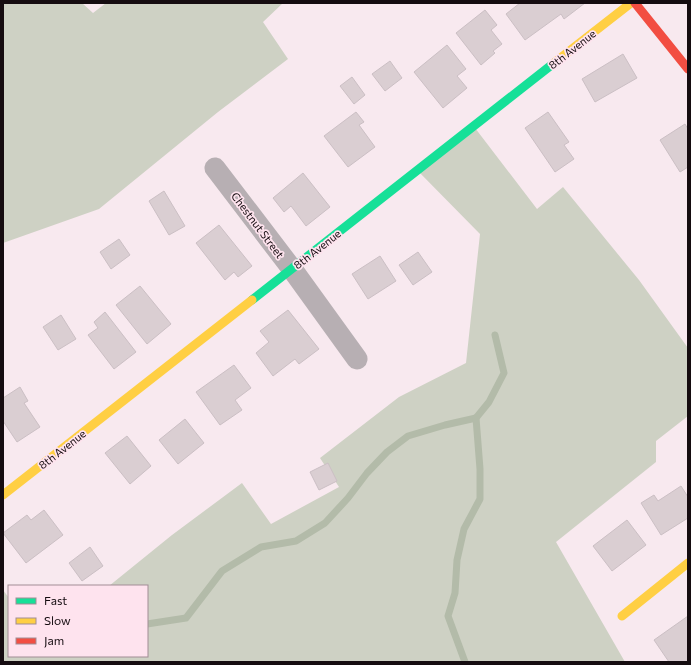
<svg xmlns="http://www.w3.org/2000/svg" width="691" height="665" font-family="Commissioner,sans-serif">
<rect width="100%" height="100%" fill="#f8e9ef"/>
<g fill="#ced1c4">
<path d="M3,3h79l11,10 13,-10h177l-20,19 25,37 -70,53 -119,97 -96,34z"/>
<path d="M472,124l65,85 26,-22 76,93 49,68v68l-32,25v21l-100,80 69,120h-622v-72l6,8v58h138v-70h-38l63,-51 70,-52 29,41 68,-37 -19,-29 79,-61 67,-34 14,-129 -64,-65z"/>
</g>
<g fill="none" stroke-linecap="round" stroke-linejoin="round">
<g stroke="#b3bba9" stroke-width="7">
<path d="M147,624l39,-6 36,-47 39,-24 35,-6 29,-18 23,-25 19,-25 20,-21 21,-16 37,-11 31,-7"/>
<path d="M465,662l-17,-46 7,-23 2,-33 7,-31 16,-30v-30l-4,-51 13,-16 15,-29 -9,-38"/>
</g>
</g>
<g fill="#daced2" stroke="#cbbfc4">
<path d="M520,3h65l-21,16 -3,-5 -36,26 -19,-26z"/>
<path d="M485,10l12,15 -6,5 11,14 -9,7 2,2 -14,12 -25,-32z"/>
<path d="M447,45l19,24 -9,7 10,12 -24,20 -29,-36z"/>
<path d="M623,54l14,24 -42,24 -13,-23z"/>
<path d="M390,61l12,17 -17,13 -13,-17z"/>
<path d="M352,77l13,18 -11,9 -14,-18z"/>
<path d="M356,112l8,10 -5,3 16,22 -27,20 -24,-31z"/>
<path d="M548,112l21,30 -5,3 10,14 -19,13 -30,-44z"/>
<path d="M685,124l3,5v38l-8,5 -20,-32z"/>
<path d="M303,173l27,34 -24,19 -15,-20 -7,6 -11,-14z"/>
<path d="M164,191l21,35 -16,9 -20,-34z"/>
<path d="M219,225l33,41 -14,11 -4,-5 -9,8 -29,-37z"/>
<path d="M119,239l11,16 -19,14 -11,-17z"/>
<path d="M418,252l14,20 -19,13 -14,-20z"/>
<path d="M380,256l16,25 -28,18 -16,-25z"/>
<path d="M140,286l31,38 -24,20 -31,-39z"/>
<path d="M288,310l31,39 -20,15 -4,-5 -22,17 -17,-23 13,-11 -9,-11z"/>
<path d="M105,312l31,40 -22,17 -26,-34 10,-7 -4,-6z"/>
<path d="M61,315l15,24 -18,11 -15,-23z"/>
<path d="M234,365l17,23 -16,12 7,10 -22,15 -24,-33z"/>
<path d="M20,387l8,14 -4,2 16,24 -23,15 -14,-21v-23z"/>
<path d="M185,419l19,24 -26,21 -19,-24z"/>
<path d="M127,436l24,30 -21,18 -25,-31z"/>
<path d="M328,463l9,18 -18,9 -9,-18z"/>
<path d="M681,486l7,11v21l-27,17 -20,-32 13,-8 4,6z"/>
<path d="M44,510l19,25 -37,28 -23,-30 24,-18 4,5z"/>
<path d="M627,520l19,25 -34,26 -19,-25z"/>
<path d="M90,547l13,19 -21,15 -13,-18z"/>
<path d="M688,616v46h-19l-15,-22z"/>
</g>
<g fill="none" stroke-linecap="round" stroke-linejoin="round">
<path stroke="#b7afb3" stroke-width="21" d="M215,168l77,101 65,90"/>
<path stroke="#16e098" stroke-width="9" d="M252,300l302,-237"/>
<g stroke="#ffcf43" stroke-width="9">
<path d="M554,63l77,-60"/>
<path d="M3,495l249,-195"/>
<path d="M622,616l66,-53"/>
</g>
<path stroke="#f24e42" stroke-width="9" d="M635,3l53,66"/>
</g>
<g text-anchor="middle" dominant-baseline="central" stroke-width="3.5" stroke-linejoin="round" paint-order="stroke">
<g font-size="11" fill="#150c10" stroke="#fee3ee">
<text transform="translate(572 49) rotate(-38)">8th Avenue</text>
<text transform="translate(258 225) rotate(53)">Chestnut Street</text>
<text transform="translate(317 249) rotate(-38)">8th Avenue</text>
<text transform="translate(62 449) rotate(-38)">8th Avenue</text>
</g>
</g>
<rect width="691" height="665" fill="none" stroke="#150c10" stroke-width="8"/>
<rect x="8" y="585" width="140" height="72" fill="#fee3ee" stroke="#a18d95"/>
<rect x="16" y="598" width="20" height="6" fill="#16e098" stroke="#a18d95"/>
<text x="44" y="605" font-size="12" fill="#150c10">Fast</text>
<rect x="16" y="618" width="20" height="6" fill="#ffcf43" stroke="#a18d95"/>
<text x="44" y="625" font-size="12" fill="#150c10">Slow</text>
<rect x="16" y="638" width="20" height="6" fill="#f24e42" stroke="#a18d95"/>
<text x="44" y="645" font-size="12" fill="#150c10">Jam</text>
</svg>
